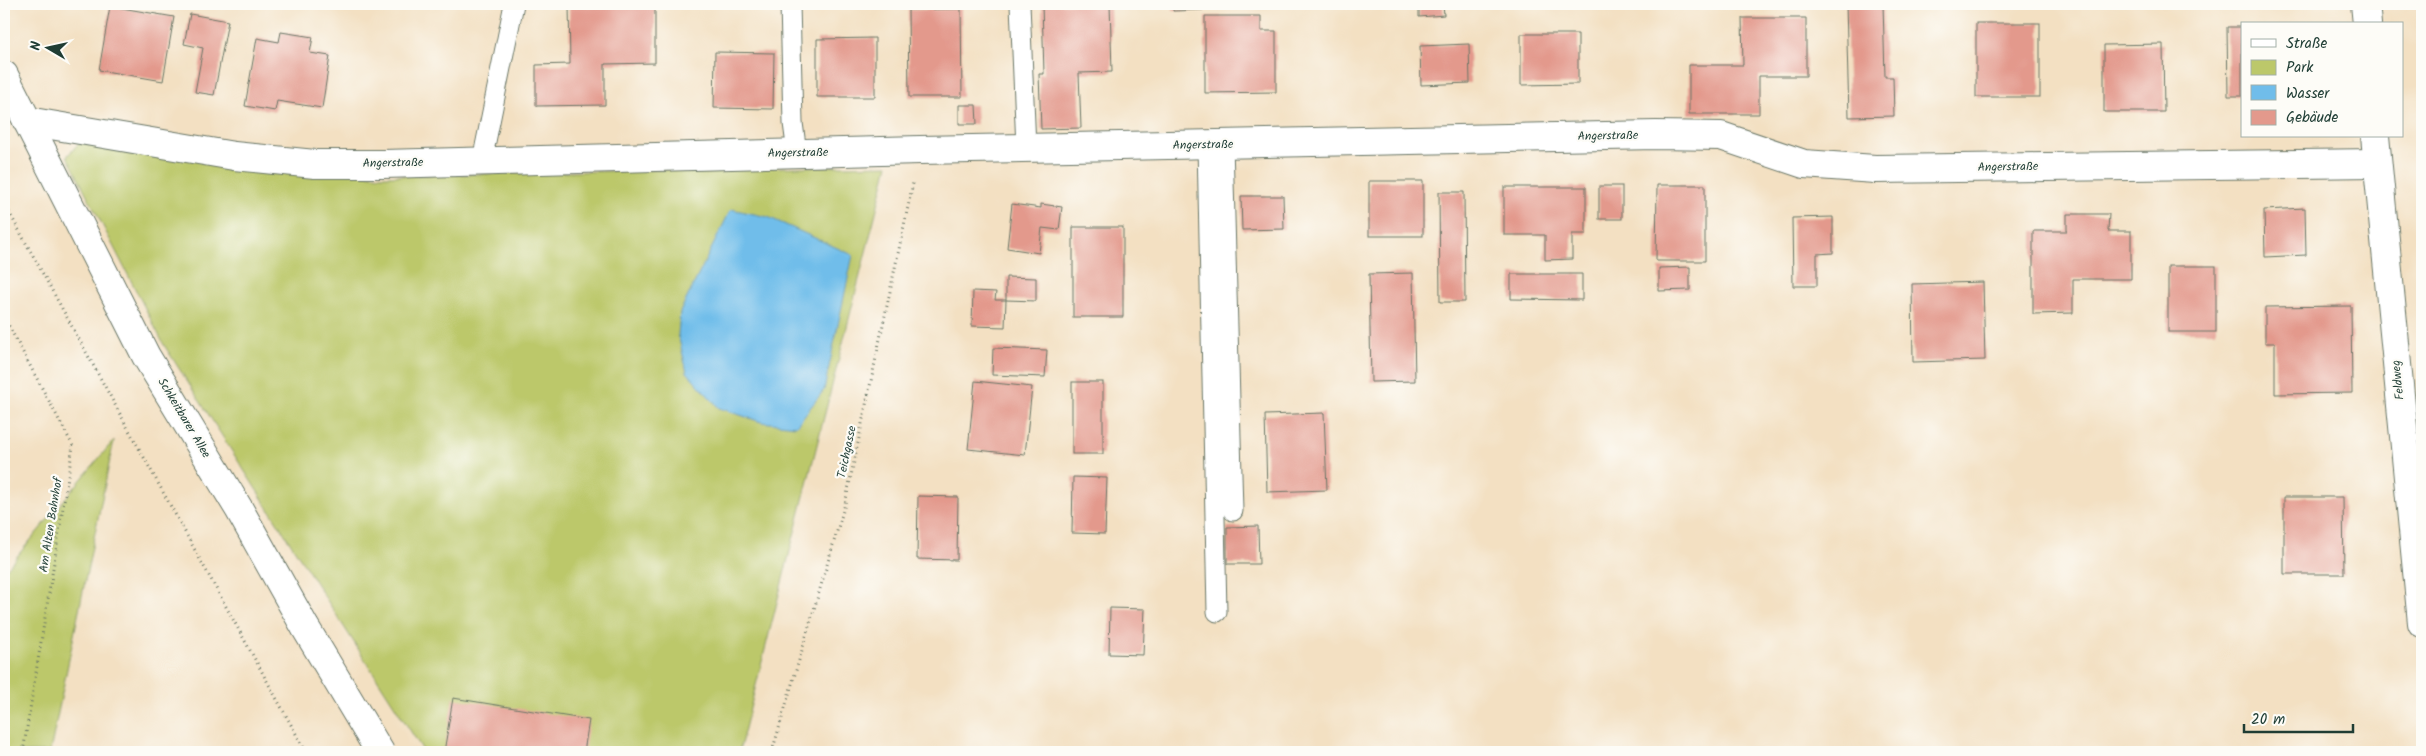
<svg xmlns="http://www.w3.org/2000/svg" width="2426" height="756" font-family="Kalam,sans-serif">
<rect width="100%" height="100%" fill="#fdfcf7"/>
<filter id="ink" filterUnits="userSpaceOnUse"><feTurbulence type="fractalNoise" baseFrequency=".02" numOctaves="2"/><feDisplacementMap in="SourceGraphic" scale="10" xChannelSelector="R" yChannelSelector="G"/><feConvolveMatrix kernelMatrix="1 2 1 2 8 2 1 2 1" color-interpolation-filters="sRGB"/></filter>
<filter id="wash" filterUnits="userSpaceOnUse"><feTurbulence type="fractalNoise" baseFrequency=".0096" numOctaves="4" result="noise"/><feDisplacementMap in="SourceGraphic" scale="20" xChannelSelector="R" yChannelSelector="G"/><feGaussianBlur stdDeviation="1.12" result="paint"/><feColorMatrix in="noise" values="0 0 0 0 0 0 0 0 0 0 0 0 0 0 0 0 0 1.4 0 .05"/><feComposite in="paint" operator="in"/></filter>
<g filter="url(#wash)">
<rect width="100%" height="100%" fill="#f3e0c2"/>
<g fill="#bcc86a" stroke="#6e824f">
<path d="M79,143l304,33 505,-11 -149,587h-315l-260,-407 -97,-189z"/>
<path d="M114,440l-64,312h-46v-180z"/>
</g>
<path fill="#70bdea" stroke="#487d8f" d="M731,209l37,8 85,38 -29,135 -28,36 -35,-4 -42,-14 -32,-36 -9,-37 2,-23z"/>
<g id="blocks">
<g fill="#e3998c">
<path d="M569,4h86v59l-50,1v41l-69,1v-41l34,-1z"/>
<path d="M1042,4h68l2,68 -33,1 2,55 -40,1 -2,-55h5z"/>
<path d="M1173,4h30v6l-30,1z"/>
<path d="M1419,4h24l1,11 -25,2z"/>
<path d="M1846,4h37l2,73h8l1,39 -45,1z"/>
<path d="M110,6l64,11 -11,64 -64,-11z"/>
<path d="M961,9l1,88h-53l-1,-87z"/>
<path d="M190,14l38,7 -14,74 -19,-3 8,-44 -19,-4z"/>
<path d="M1205,16h56v15h15v61l-71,1z"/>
<path d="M1742,18h64v58h-47v38h-70v-49h54z"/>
<rect x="1976" y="23" width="64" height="74"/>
<path d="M2227,27h15v69h-14z"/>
<path d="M281,32l32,5 -3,16 20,3 -8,52 -45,-7 -2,10 -30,-5 12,-68 22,4z"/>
<path d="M1521,34h57v50l-57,1z"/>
<path d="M875,38v59h-58v-58z"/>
<path d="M1469,44l1,39 -49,2 -1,-39z"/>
<path d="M2163,44l1,68h-60v-67z"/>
<path d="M715,52l59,1 -1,56 -59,-1z"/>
<path d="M959,105h17l1,19h-18z"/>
<rect x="1369" y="181" width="54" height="55"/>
<path d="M1657,185h48v76h-49z"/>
<rect x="1599" y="186" width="23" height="33"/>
<path d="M1504,187h82v47h-14v25l-27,1v-25h-41z"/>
<path d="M1439,192h25l1,110h-25z"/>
<path d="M1241,196h42l1,33 -42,1z"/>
<path d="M1012,204l29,4v-4l21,3 -3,23 -17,-2 -3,25 -32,-5z"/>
<path d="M2305,208l1,47 -41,2 -1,-47z"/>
<path d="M2067,214h42l-1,17h23v48h-58v34l-40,1v-83h34z"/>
<path d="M1833,217v36l-16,1v32h-24l-1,-68z"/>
<rect x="1073" y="227" width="50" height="90"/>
<rect x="2168" y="266" width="48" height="66"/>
<path d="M1690,267v23l-31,1v-23z"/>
<path d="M1413,273l2,108 -44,1 -2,-108z"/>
<path d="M1511,274h71v26l-71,-1z"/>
<path d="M1006,277l30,1v23l-30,-1z"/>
<path d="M1983,282l2,78 -72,2 -1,-78z"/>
<path d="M973,291l23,1 -1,8h11l-1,27 -33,-1z"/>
<path d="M2351,306l1,87 -77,1v-51h-10v-36z"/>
<path d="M993,348l54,2 -2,27 -53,-2z"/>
<path d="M975,381l57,6 -7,68 -57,-6z"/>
<rect x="1072" y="382" width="31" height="72"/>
<path d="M1324,413l3,77 -60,2 -2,-77z"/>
<path d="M1073,477l34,1 -2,56 -33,-1z"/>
<path d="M918,496l40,1 -1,63 -40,-1z"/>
<path d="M2284,497h59l1,77h-60z"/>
<path d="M1258,526l1,38h-32v-37z"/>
<path d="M1110,608l35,1 -2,46 -34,-1z"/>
<path d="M453,698l136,22 -5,32h-140z"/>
</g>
</g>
</g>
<g filter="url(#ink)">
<use href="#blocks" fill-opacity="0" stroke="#697666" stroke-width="1"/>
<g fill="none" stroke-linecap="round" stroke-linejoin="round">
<defs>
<g id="lane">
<path d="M790,4l3,119 4,30"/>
<path d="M1020,4l6,144"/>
<path d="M1223,144l10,367"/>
<path d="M1207,145l10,467"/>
<path d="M482,161l32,-157"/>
</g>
<g id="street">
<path d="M2365,4l2,20"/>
<path d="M27,121l207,35 81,8h68l537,-14 736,-15 65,1 83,28 71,5 502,-6"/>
<path d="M2375,136l47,487"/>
</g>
<path id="secondary" d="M4,75l142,281 93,153 66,118 75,125"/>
</defs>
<use href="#lane" stroke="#697666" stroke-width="21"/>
<use href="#street" stroke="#697666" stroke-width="30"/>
<use href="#secondary" stroke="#697666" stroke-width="30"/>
<g stroke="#697666" stroke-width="3" stroke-dasharray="1 4" stroke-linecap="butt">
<path d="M4,203l302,549"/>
<path d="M4,317l69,129 -50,306"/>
<path d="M772,752l73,-248 68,-321"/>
</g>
<use href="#lane" stroke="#fff" stroke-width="19"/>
<use href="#street" stroke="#fff" stroke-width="28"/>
<use href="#secondary" stroke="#fff" stroke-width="28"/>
</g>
</g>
<g text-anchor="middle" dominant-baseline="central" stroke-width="4.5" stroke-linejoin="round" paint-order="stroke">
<g font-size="12" fill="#1f3d34" stroke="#fdfcf7">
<text transform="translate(1608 136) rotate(-1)">Angerstraße</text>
<text transform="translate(1203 145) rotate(-1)">Angerstraße</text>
<text transform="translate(798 153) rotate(-1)">Angerstraße</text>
<text transform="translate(393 163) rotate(-1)">Angerstraße</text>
<text transform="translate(2008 167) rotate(-1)">Angerstraße</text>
<text transform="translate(2398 380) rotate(-96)">Feldweg</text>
<text transform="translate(184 418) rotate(59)">Schkeitbarer Allee</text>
<text transform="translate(847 452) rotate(-78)">Teichgasse</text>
<text transform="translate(51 525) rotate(-81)">Am Alten Bahnhof</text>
</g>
</g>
<rect width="2426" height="756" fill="none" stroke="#fdfcf7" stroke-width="20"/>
<rect x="2241" y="22" width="162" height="115" fill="#fdfcf7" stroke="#a4b0a9"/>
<rect x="2251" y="39" width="25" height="8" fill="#ffffff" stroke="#a4b0a9"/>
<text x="2286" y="48" font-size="15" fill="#1f3d34">Straße</text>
<rect x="2251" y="60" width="25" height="15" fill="#bcc86a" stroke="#a4b0a9"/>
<text x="2286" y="72" font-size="15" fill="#1f3d34">Park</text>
<rect x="2251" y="85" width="25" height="15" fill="#70bdea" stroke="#a4b0a9"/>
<text x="2286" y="98" font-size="15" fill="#1f3d34">Wasser</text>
<rect x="2251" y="110" width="25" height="15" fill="#e3998c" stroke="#a4b0a9"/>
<text x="2286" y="122" font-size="15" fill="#1f3d34">Gebäude</text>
<g transform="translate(48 48) rotate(279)" stroke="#fdfcf7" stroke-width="4" paint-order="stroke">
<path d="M0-4L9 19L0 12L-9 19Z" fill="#1f3d34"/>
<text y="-8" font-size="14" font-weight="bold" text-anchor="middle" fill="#1f3d34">N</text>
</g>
<path d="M2244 724v8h109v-8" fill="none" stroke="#1f3d34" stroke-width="2.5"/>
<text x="2251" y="724" font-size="15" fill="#1f3d34" stroke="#fdfcf7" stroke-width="4" paint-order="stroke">20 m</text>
</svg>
